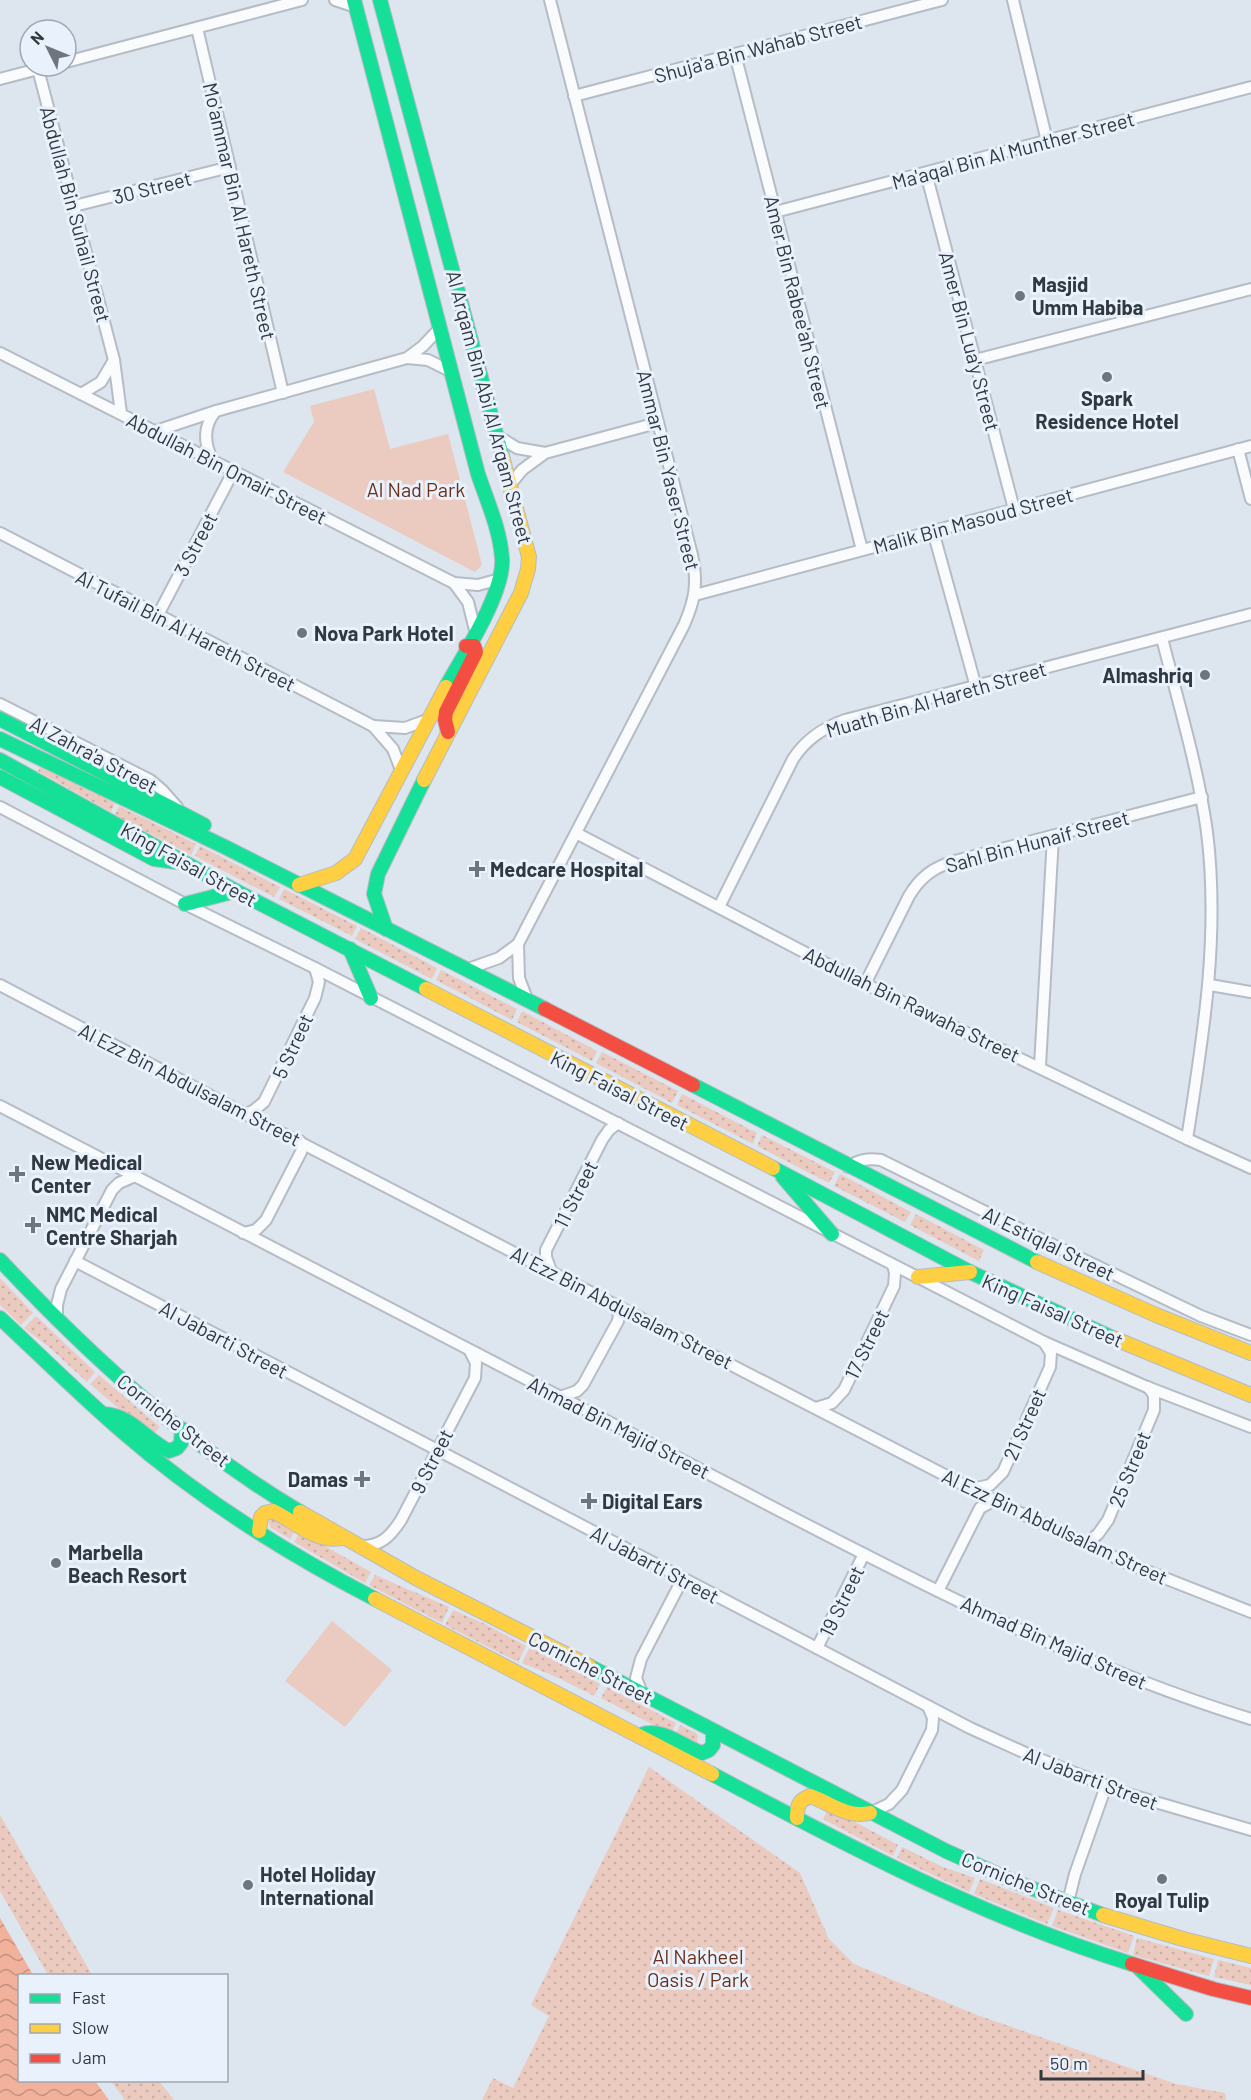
<svg xmlns="http://www.w3.org/2000/svg" width="1251" height="2100" font-family="Barlow,sans-serif">
<defs>
<pattern id="grass-dots" width="8" height="8" patternUnits="userSpaceOnUse" patternTransform="scale(1.5)"><rect width="8" height="8" fill="#ebcac0"/><path d="M2 2h.1M6 6h.1" fill="none" stroke="#caaea6" stroke-width="1.8" stroke-linecap="round"/></pattern>
<pattern id="water-waves" width="16" height="10" patternUnits="userSpaceOnUse" patternTransform="scale(1.5)"><rect width="16" height="10" fill="#f1b19b"/><path d="M0 5q4-4 8 0t8 0" fill="none" stroke="#c49180"/></pattern>
</defs>
<rect width="100%" height="100%" fill="#dde5ef"/>
<g fill="url(#grass-dots)">
<path d="M40,767l75,36 -4,9 -73,-41z"/>
<path d="M119,806l77,38 -5,11 -76,-40z"/>
<path d="M200,846l80,41 -6,10 -79,-41z"/>
<path d="M284,889l73,37 -5,10 -73,-37z"/>
<path d="M361,928l76,40 -5,11 -77,-40z"/>
<path d="M441,970l76,39 -5,11 -76,-40z"/>
<path d="M522,1011l75,40 -5,10 -75,-39z"/>
<path d="M602,1052l76,39 -6,12 -76,-40z"/>
<path d="M682,1094l75,39 -4,11 -76,-39z"/>
<path d="M762,1135l73,37 -6,11 -72,-37z"/>
<path d="M840,1174l71,38 -6,10 -71,-36z"/>
<path d="M916,1214l68,36 -5,11 -69,-36z"/>
<path d="M0,1278l33,35 -12,12 -21,-20z"/>
<path d="M36,1316l59,56 -8,10 -38,-35 -25,-19z"/>
<path d="M99,1375l61,52 -9,9 -61,-52z"/>
<path d="M271,1518l25,11 -6,10 -20,-12 -1,-5z"/>
<path d="M300,1532l71,40 -6,11 -71,-41z"/>
<path d="M375,1575l74,32 -7,16 -73,-38z"/>
<path d="M453,1610l30,13 43,23 -8,16 -73,-37z"/>
<path d="M530,1647l70,37 -6,12 -35,-18 -37,-15z"/>
<path d="M607,1687l69,36 -5,11 -70,-36z"/>
<path d="M680,1725l16,8 2,3 -1,7 -2,1 -20,-8z"/>
<path d="M649,1767l151,106 29,66 25,25 123,51 199,69 49,9 1,7h-744l11,-22 20,10 36,-72 -18,-11z"/>
<path d="M829,1808l69,37 -5,11 -70,-37z"/>
<path d="M0,1815l92,160h-44l-48,-84z"/>
<path d="M902,1847l41,20 32,11 -6,14 -72,-34z"/>
<path d="M980,1879l74,29 -7,16 -73,-30z"/>
<path d="M1058,1910l76,26 -6,17 -76,-27z"/>
<path d="M1137,1938l77,21 -5,17 -76,-21z"/>
<path d="M1218,1960l33,8v17l-37,-8z"/>
<path d="M111,2081h48l15,19h-49z"/>
</g>
<g fill="#ebcac0">
<path d="M374,389l16,60 58,-15 34,131 -7,7 -192,-100 31,-50 -4,-16z"/>
<path d="M332,1621l60,49 -47,57 -60,-46z"/>
</g>
<path fill="url(#water-waves)" d="M0,1918l33,57 -13,1v104l75,1 14,19h-109z"/>
<g fill="none" stroke-linecap="round" stroke-linejoin="round">
<defs>
<g id="street">
<path d="M335,0l21,7"/>
<path d="M1013,0l34,141"/>
<path d="M197,28l86,365"/>
<path d="M735,54l127,496"/>
<path d="M66,62l236,-62"/>
<path d="M38,69l76,291 7,53"/>
<path d="M0,79l50,-13"/>
<path d="M574,96l368,-96"/>
<path d="M926,173l88,336"/>
<path d="M74,206l156,-39"/>
<path d="M775,212l476,-125"/>
<path d="M0,353l454,230 24,2 22,-6"/>
<path d="M407,358l21,2 24,12"/>
<path d="M975,360l276,-71"/>
<path d="M81,394l20,-12 13,-22"/>
<path d="M156,431l60,-20 191,-53 16,-12 17,-18"/>
<path d="M496,435l21,13 28,5"/>
<path d="M1238,449l13,50"/>
<path d="M213,461c-9,-17 -10,-34 2,-49"/>
<path d="M509,486l13,-16 23,-17 112,-30"/>
<path d="M933,531l43,156"/>
<path d="M0,533l373,193 20,23 8,21"/>
<path d="M454,583l14,19 7,28"/>
<path d="M695,595l556,-149"/>
<path d="M158,615l75,-143"/>
<path d="M1162,638c16,64 36,129 45,194 13,104 -4,205 -20,307"/>
<path d="M0,704l150,76 12,10 15,17"/>
<path d="M373,726l32,2 22,-8"/>
<path d="M0,807l185,97 130,64 729,374 103,45 104,40"/>
<path d="M576,833l289,151 322,155 64,29"/>
<path d="M719,907l74,-148c13,-20 30,-31 52,-39l406,-106"/>
<path d="M468,969l31,-11 19,-14"/>
<path d="M865,984l44,-88c11,-19 25,-29 46,-35l247,-64"/>
<path d="M0,985l245,129 752,388 132,62 122,48"/>
<path d="M1210,985l41,7"/>
<path d="M527,999l-8,-21 -1,-34 166,-319c11,-25 14,-42 8,-70l-142,-555"/>
<path d="M1040,1066l13,-229"/>
<path d="M0,1106c229,118 456,237 684,355 184,95 368,197 567,258"/>
<path d="M245,1114l8,-3 11,-9 51,-104 4,-16 -4,-14"/>
<path d="M848,1167c11,-7 19,-9 33,-7l145,72 175,84 50,19"/>
<path d="M243,1233l13,-3 10,-10 35,-68 2,-6 -3,-5"/>
<path d="M75,1261l895,467 62,28 96,38 123,36"/>
<path d="M551,1271l-5,-14v-7l56,-110 7,-10 9,-7"/>
<path d="M57,1320v-15l4,-16 51,-99 7,-7 16,-7"/>
<path d="M560,1397l17,-6 6,-6 35,-64 1,-6 -5,-11"/>
<path d="M816,1408l16,-5 12,-13 50,-104 1,-13 -2,-8"/>
<path d="M972,1489l18,-4 13,-13 47,-105 1,-14 -7,-11"/>
<path d="M1086,1544l12,-10 10,-14 46,-110v-15l-6,-8"/>
<path d="M359,1546c21,1 31,-9 42,-26l74,-142 1,-15 -6,-12"/>
<path d="M938,1591l42,-83 11,-6h6"/>
<path d="M817,1648l47,-94"/>
<path d="M642,1693l-6,-15 5,-19 42,-81"/>
<path d="M870,1813l19,-9 13,-14 30,-60 1,-12 -5,-12"/>
<path d="M1068,1902l7,-28 31,-88"/>
</g>
<g id="fast">
<path d="M354,0l124,474c9,27 22,55 24,84 3,34 -39,98 -56,129"/>
<path d="M380,0l122,456"/>
<path d="M0,719l204,106"/>
<path d="M0,739l225,108 320,162"/>
<path d="M0,760l236,131 190,98"/>
<path d="M0,777l154,82 22,3"/>
<path d="M185,904l51,-13"/>
<path d="M386,929l-12,-35 4,-20 46,-94"/>
<path d="M350,949l21,49"/>
<path d="M693,1085l344,177"/>
<path d="M773,1168l197,104 143,66"/>
<path d="M783,1177l49,57"/>
<path d="M0,1260c89,95 187,185 300,252"/>
<path d="M0,1318c41,38 81,78 124,115 75,65 162,120 251,166"/>
<path d="M104,1414c27,1 42,26 65,37l8,-3 4,-5 1,-14"/>
<path d="M589,1666l357,185 69,31 88,33"/>
<path d="M640,1735c23,-8 41,11 62,18l7,-3 4,-5v-14"/>
<path d="M712,1774c136,72 272,144 420,190"/>
<path d="M1138,1967l48,47"/>
</g>
<g id="slow">
<path d="M424,780l97,-187 7,-24 1,-12 -27,-101"/>
<path d="M299,885l37,-12 19,-14 91,-172"/>
<path d="M426,989l347,179"/>
<path d="M1037,1262l119,53 95,38"/>
<path d="M918,1277l52,-5"/>
<path d="M1113,1338l138,57"/>
<path d="M300,1512l116,66 173,88"/>
<path d="M259,1531l2,-14 4,-4 8,-2c23,11 42,32 69,27"/>
<path d="M375,1599l337,175"/>
<path d="M797,1818c0,-12 1,-17 13,-22 21,7 36,22 60,17"/>
<path d="M1103,1915l80,24 68,17"/>
</g>
<g id="jam">
<path d="M448,732l-3,-12 1,-8 30,-60 -2,-6h-8"/>
<path d="M545,1009l148,76"/>
<path d="M1132,1964l81,25 38,9"/>
</g>
</defs>
<use href="#street" stroke="#b5bcc4" stroke-width="14"/>
<use href="#fast" stroke="#b5bcc4" stroke-width="16"/>
<use href="#slow" stroke="#b5bcc4" stroke-width="16"/>
<use href="#jam" stroke="#b5bcc4" stroke-width="16"/>
<use href="#street" stroke="#fafbfd" stroke-width="10"/>
<use href="#fast" stroke="#16e098" stroke-width="14"/>
<use href="#slow" stroke="#ffcf43" stroke-width="14"/>
<use href="#jam" stroke="#f24e42" stroke-width="14"/>
</g>
<g fill="#6e757d" stroke="#e8f1fc" stroke-width="2">
<circle cx="1020" cy="296" r="6"/>
<circle cx="1107" cy="377" r="6"/>
<circle cx="302" cy="633" r="6"/>
<circle cx="1205" cy="675" r="6"/>
<path d="M474 860h6v6h6v6h-6v6h-6v-6h-6v-6h6z"/>
<path d="M14 1165h6v6h6v6h-6v6h-6v-6h-6v-6h6z"/>
<path d="M30 1216h6v6h6v6h-6v6h-6v-6h-6v-6h6z"/>
<path d="M359 1470h6v6h6v6h-6v6h-6v-6h-6v-6h6z"/>
<path d="M586 1492h6v6h6v6h-6v6h-6v-6h-6v-6h6z"/>
<circle cx="56" cy="1563" r="6"/>
<circle cx="1162" cy="1879" r="6"/>
<circle cx="248" cy="1885" r="6"/>
</g>
<g text-anchor="middle" dominant-baseline="central" stroke-width="6" stroke-linejoin="round" paint-order="stroke">
<g font-size="20" fill="#32383f" stroke="#e8f1fc">
<text transform="translate(758 48) rotate(-15)">Shuja'a Bin Wahab Street</text>
<text transform="translate(1013 150) rotate(-15)">Ma'aqal Bin Al Munther Street</text>
<text transform="translate(152 187) rotate(-14)">30 Street</text>
<text transform="translate(240 211) rotate(77)">Mo'ammar Bin Al Hareth Street</text>
<text transform="translate(76 214) rotate(75)">Abdullah Bin Suhail Street</text>
<text transform="translate(798 302) rotate(76)">Amer Bin Rabee'ah Street</text>
<text transform="translate(970 341) rotate(75)">Amer Bin Lua'y Street</text>
<text transform="translate(490 407) rotate(75)">Al Arqam Bin Abi Al Arqam Street</text>
<text transform="translate(227 468) rotate(27)">Abdullah Bin Omair Street</text>
<text transform="translate(669 470) rotate(76)">Ammar Bin Yaser Street</text>
<text transform="translate(973 520) rotate(-15)">Malik Bin Masoud Street</text>
<text transform="translate(195 544) rotate(-62)">3 Street</text>
<text transform="translate(186 630) rotate(27)">Al Tufail Bin Al Hareth Street</text>
<text transform="translate(936 699) rotate(-16)">Muath Bin Al Hareth Street</text>
<text transform="translate(94 754) rotate(28)">Al Zahra'a Street</text>
<text transform="translate(1037 841) rotate(-15)">Sahl Bin Hunaif Street</text>
<text transform="translate(189 864) rotate(29)">King Faisal Street</text>
<text transform="translate(912 1004) rotate(26)">Abdullah Bin Rawaha Street</text>
<text transform="translate(292 1046) rotate(-65)">5 Street</text>
<text transform="translate(190 1084) rotate(27)">Al Ezz Bin Abdulsalam Street</text>
<text transform="translate(620 1090) rotate(27)">King Faisal Street</text>
<text transform="translate(575 1194) rotate(-63)">11 Street</text>
<text transform="translate(1049 1243) rotate(26)">Al Estiqlal Street</text>
<text transform="translate(622 1307) rotate(27)">Al Ezz Bin Abdulsalam Street</text>
<text transform="translate(1053 1310) rotate(24)">King Faisal Street</text>
<text transform="translate(224 1339) rotate(28)">Al Jabarti Street</text>
<text transform="translate(866 1344) rotate(-64)">17 Street</text>
<text transform="translate(174 1420) rotate(38)">Corniche Street</text>
<text transform="translate(1024 1424) rotate(-66)">21 Street</text>
<text transform="translate(619 1427) rotate(27)">Ahmad Bin Majid Street</text>
<text transform="translate(431 1461) rotate(-63)">9 Street</text>
<text transform="translate(1129 1469) rotate(-68)">25 Street</text>
<text transform="translate(1055 1526) rotate(25)">Al Ezz Bin Abdulsalam Street</text>
<text transform="translate(655 1564) rotate(28)">Al Jabarti Street</text>
<text transform="translate(841 1601) rotate(-64)">19 Street</text>
<text transform="translate(1054 1642) rotate(24)">Ahmad Bin Majid Street</text>
<text transform="translate(591 1667) rotate(27)">Corniche Street</text>
<text transform="translate(1091 1778) rotate(21)">Al Jabarti Street</text>
<text transform="translate(1026 1883) rotate(22)">Corniche Street</text>
</g>
<g font-size="20" font-weight="bold" fill="#32383f" stroke="#e8f1fc" text-anchor="start">
<text x="1032" y="284">Masjid<tspan x="1032" dy="23">Umm Habiba</tspan></text>
<text x="1107" y="398" text-anchor="middle">Spark<tspan x="1107" dy="23">Residence Hotel</tspan></text>
<text x="314" y="633">Nova Park Hotel</text>
<text x="1193" y="675" text-anchor="end">Almashriq</text>
<text x="490" y="869">Medcare Hospital</text>
<text x="31" y="1162">New Medical<tspan x="31" dy="23">Center</tspan></text>
<text x="46" y="1214">NMC Medical<tspan x="46" dy="23">Centre Sharjah</tspan></text>
<text x="348" y="1479" text-anchor="end">Damas</text>
<text x="602" y="1501">Digital Ears</text>
<text x="68" y="1552">Marbella<tspan x="68" dy="23">Beach Resort</tspan></text>
<text x="260" y="1874">Hotel Holiday<tspan x="260" dy="23">International</tspan></text>
<text x="1162" y="1900" text-anchor="middle">Royal Tulip</text>
</g>
<g font-size="20" fill="#6b3017" stroke="#e8f1fc">
<text x="416" y="489">Al Nad Park</text>
<text x="698" y="1956">Al Nakheel<tspan x="698" dy="23">Oasis / Park</tspan></text>
</g>
</g>
<rect x="18" y="1974" width="210" height="108" fill="#e8f1fc" stroke="#9fa7b0" stroke-width="1.5"/>
<rect x="30" y="1994" width="30" height="9" fill="#16e098" stroke="#9fa7b0" stroke-width="1.5"/>
<text x="72" y="2004" font-size="18" fill="#32383f">Fast</text>
<rect x="30" y="2024" width="30" height="9" fill="#ffcf43" stroke="#9fa7b0" stroke-width="1.5"/>
<text x="72" y="2034" font-size="18" fill="#32383f">Slow</text>
<rect x="30" y="2054" width="30" height="9" fill="#f24e42" stroke="#9fa7b0" stroke-width="1.5"/>
<text x="72" y="2064" font-size="18" fill="#32383f">Jam</text>
<g transform="translate(48 48) rotate(313)"><circle r="28" fill="#e8f1fc" stroke="#9fa7b0" stroke-width="1.5"/>
<path d="M0-4.5L10 22L0 15L-10 22Z" fill="#6e757d"/>
<text y="-9" font-size="16" font-weight="bold" text-anchor="middle" fill="#32383f">N</text>
</g>
<path d="M1041 2070v9h102v-9" fill="none" stroke="#32383f" stroke-width="3"/>
<text x="1050" y="2070" font-size="18" fill="#32383f" stroke="#e8f1fc" stroke-width="4.5" paint-order="stroke">50 m</text>
</svg>
